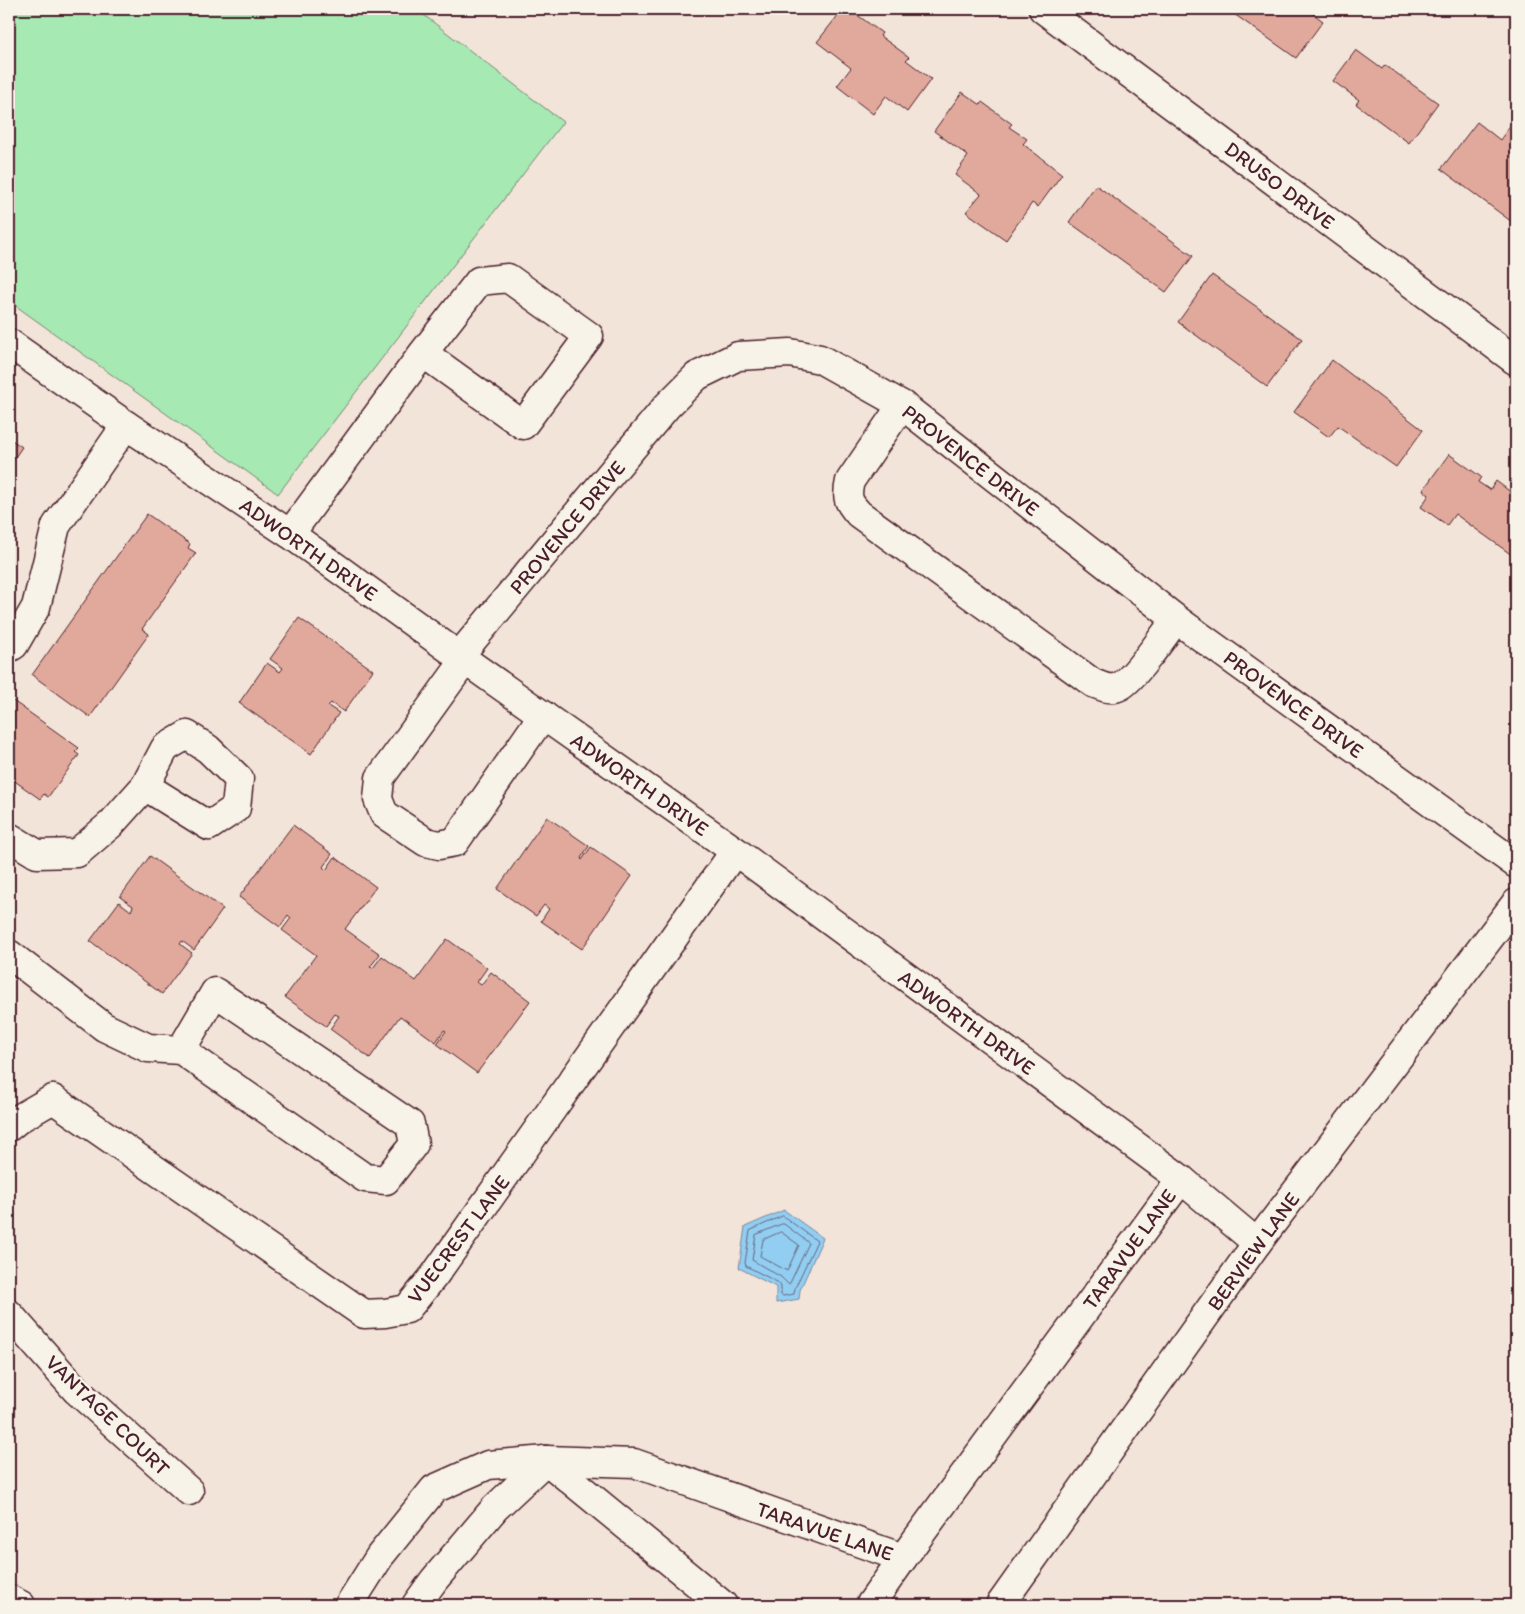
<svg xmlns="http://www.w3.org/2000/svg" width="1525" height="1614" font-family="Itim,sans-serif">
<rect width="100%" height="100%" fill="#f3e4d9"/>
<filter id="ink" filterUnits="userSpaceOnUse"><feTurbulence type="fractalNoise" baseFrequency=".02" numOctaves="2"/><feDisplacementMap in="SourceGraphic" scale="10" xChannelSelector="R" yChannelSelector="G"/><feConvolveMatrix kernelMatrix="1 2 1 2 8 2 1 2 1" color-interpolation-filters="sRGB"/></filter>
<g filter="url(#ink)">
<path fill="#a6e9b3" stroke="#78846f" d="M9,9h407l147,113 -285,372 -269,-193z"/>
<path fill="#92cef2" stroke="#7588a2" d="M784,1210l39,28 -23,52 -1,9 -23,4v-16l-37,-19 6,-41z"/>
<g fill="none" stroke-linecap="round" stroke-linejoin="round">
<g stroke="#67657b" stroke-width="1">
<path d="M783,1216l34,25 -22,47 -1,6 -11,2 -2,-1v-8l-2,-4 -33,-17 -1,-3 5,-32z"/>
<path d="M782,1224h2l25,19 -19,40 -2,1 -7,-7 -29,-17 4,-25z"/>
<path d="M781,1232l18,13 -12,26 -27,-15 3,-16z"/>
</g>
</g>
<g fill="#e1a99b" stroke="#4a1f2b">
<path d="M843,9h6l33,24 -2,3 29,21 -3,3 25,19 -24,33 -21,-16 -13,18 -36,-28 14,-18 -34,-26z"/>
<path d="M1227,9h80l16,12 -27,37z"/>
<path d="M1356,50l26,19 3,-4 53,38 -29,40 -53,-39 3,-4 -26,-19z"/>
<path d="M962,92l19,13 1,-3 30,22 -3,3 18,12 -4,5 39,30 -24,33 -6,-4 -26,37 -40,-28 15,-18 -26,-19 13,-19 -34,-25z"/>
<path d="M1477,122l23,18 12,-17 4,3v99l-75,-56z"/>
<path d="M1096,185l97,71 -27,36 -97,-70z"/>
<path d="M1212,275l90,64 -35,48 -89,-65z"/>
<path d="M1332,360l91,70 -27,37 -58,-41 -9,11 -35,-25z"/>
<path d="M9,438l13,9 -13,19z"/>
<path d="M1449,454l32,23 -3,5 12,8 6,-9 20,15v62l-61,-44 -8,11 -26,-18 8,-12 -6,-5z"/>
<path d="M147,514l43,30 -2,4 8,5 -54,76 7,5 -59,83 -58,-42z"/>
<path d="M299,618l74,52 -29,42 -13,-9 -3,3 11,7 -28,41 -72,-51 28,-40 13,9 3,-4 -13,-9z"/>
<path d="M9,698l70,50 -4,4 4,3 -31,42 -4,-3 -4,5 -31,-22z"/>
<path d="M547,817l42,29 -8,12 1,2 9,-13 41,29 -50,73 -41,-28 8,-12 -5,-4 -8,11 -39,-27z"/>
<path d="M293,825l39,29 -9,13 3,3 9,-13 41,30 -31,42 35,25 -10,13 3,1 9,-12 34,25 31,-42 40,29 -10,14 4,3 10,-13 39,29 -53,72 -40,-29 9,-13 -2,-1 -8,12 -36,-26 -30,42 -40,-29 9,-13 -4,-2 -9,12 -41,-29 31,-42 -34,-25 9,-12 -3,-3 -8,12 -41,-30z"/>
<path d="M150,856l73,53 -29,41 -12,-9 -2,3 12,9 -30,41 -72,-53 29,-39 12,9 2,-5 -13,-9z"/>
</g>
<g fill="none" stroke-linecap="round" stroke-linejoin="round">
<defs>
<g id="minor">
<path d="M1043,9l473,352"/>
<path d="M9,343l117,82 164,109 169,122 276,195 446,328 76,64"/>
<path d="M902,405l-52,76c-4,17 -2,21 9,33l234,169c10,4 18,8 27,3 13,-6 46,-53 56,-67"/>
<path d="M290,534l133,-181 100,72 66,-89 -81,-58 -29,3 -56,72"/>
<path d="M9,648l5,-3 22,-38 20,-81 70,-101"/>
<path d="M459,656l208,-250 30,-30 41,-20 52,-3 30,6 82,46 274,214 340,245"/>
<path d="M465,660l-85,118 -2,21 6,15 42,28 13,3 16,-3 88,-127"/>
<path d="M9,837l28,17 40,-1 34,-29 34,-38 20,-38 22,-13 21,14 31,30 -3,29 -27,18 -64,-40"/>
<path d="M9,954l95,73 44,21 33,2 184,128 21,2 28,-36 -4,-20 -195,-132 -34,58"/>
<path d="M9,1127l11,-9 33,-19 311,215 21,-1 22,-4 27,-33 301,-425"/>
<path d="M9,1314l67,76 113,101"/>
<path d="M546,1460l177,145"/>
<path d="M9,1599l12,6"/>
<path d="M349,1605l31,-49 54,-67 54,-24 58,-5 88,3 269,95 278,-379"/>
<path d="M416,1605l18,-25 61,-72 51,-48"/>
<path d="M870,1605l33,-47"/>
<path d="M1000,1605l257,-362 259,-340"/>
</g>
</defs>
<use href="#minor" stroke="#4a1f2b" stroke-width="31"/>
<use href="#minor" stroke="#f7f3e8" stroke-width="28"/>
</g>
</g>
<g text-anchor="middle" dominant-baseline="central" stroke-width="5" stroke-linejoin="round" paint-order="stroke">
<g font-size="21" fill="#4a1f2b" stroke="#f7f3e8">
<text transform="translate(1280 185) rotate(37)">DRUSO DRIVE</text>
<text transform="translate(971 460) rotate(38)">PROVENCE DRIVE</text>
<text transform="translate(567 527) rotate(-50)">PROVENCE DRIVE</text>
<text transform="translate(309 549) rotate(35)">ADWORTH DRIVE</text>
<text transform="translate(1294 704) rotate(36)">PROVENCE DRIVE</text>
<text transform="translate(640 784) rotate(35)">ADWORTH DRIVE</text>
<text transform="translate(967 1022) rotate(36)">ADWORTH DRIVE</text>
<text transform="translate(458 1239) rotate(-53)">VUECREST LANE</text>
<text transform="translate(1129 1249) rotate(-54)">TARAVUE LANE</text>
<text transform="translate(1253 1251) rotate(-54)">BERVIEW LANE</text>
<text transform="translate(108 1415) rotate(44)">VANTAGE COURT</text>
<text transform="translate(825 1531) rotate(19)">TARAVUE LANE</text>
</g>
</g>
<rect width="1525" height="1614" fill="none" stroke="#f7f3e8" stroke-width="30"/>
<rect x="15" y="15" width="1495" height="1584" fill="none" stroke="#4a1f2b" stroke-width="2" filter="url(#ink)"/>
</svg>
